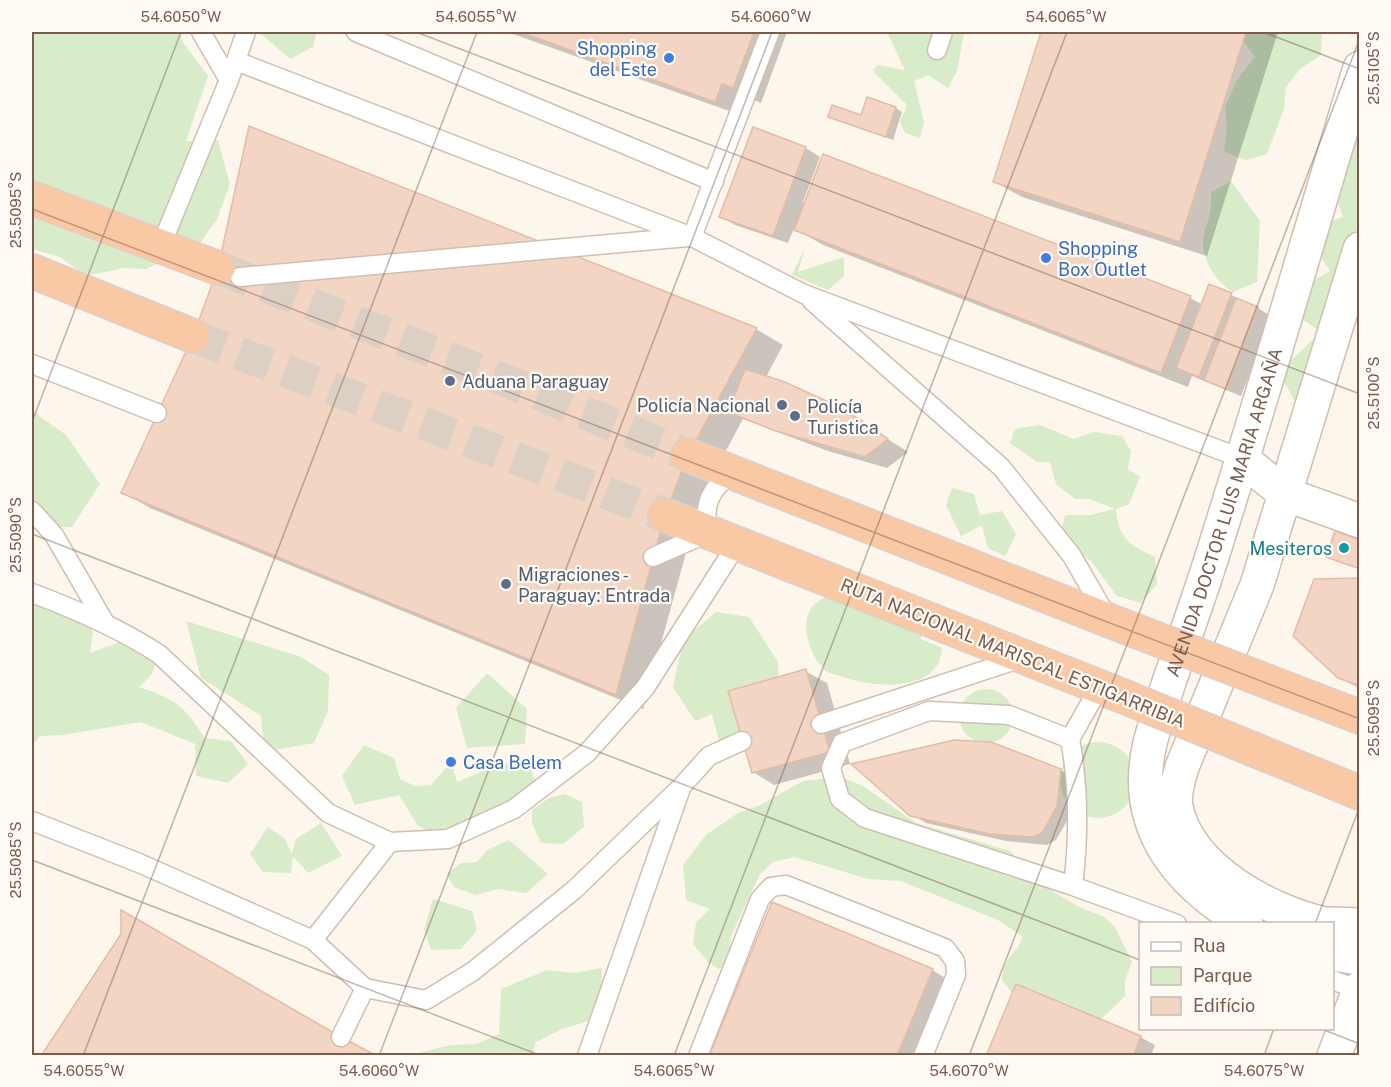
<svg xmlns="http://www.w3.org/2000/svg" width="1391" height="1087" font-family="'Public Sans',sans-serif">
<rect width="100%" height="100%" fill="#fdf6ec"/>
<g fill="#d8ecc9">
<path d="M32,32h148l2,9 26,35 -22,65 32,-1 12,44 -13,35 -17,24 -54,26 -22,-1 -38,8 -26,-19 -28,-8z"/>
<path d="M259,32h58l-4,15 -23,12z"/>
<path d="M887,32l77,1 -7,38 -9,17 -20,-13 -14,6 10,41 -4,16 -15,-5 -5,-11 7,-17 -34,-34 5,-6 27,5z"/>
<path d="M1246,32h76l-1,23 -21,14 -14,18 -2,22 -17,45 -21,6 -22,-8 3,-26 -2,-19 12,-27 18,-23 -12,-16z"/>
<path d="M1348,133h11v182l-5,14 -36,30 -18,52 -21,-39 42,-40 -22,-15 -1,-28 32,-18 -10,-15 -6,-30 29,-9 -7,-20z"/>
<path d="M1231,181l29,40 -3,61 -24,10c-18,-11 -34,-35 -29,-57 5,-20 8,-21 7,-43z"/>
<path d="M805,248l-7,24 46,-15v19l-16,14 -36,-15z"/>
<path d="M32,411l34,24 34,49 -28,43h-40z"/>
<path d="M1040,425l34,14 20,-7 28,4 9,15 -3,18 12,8 -11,27 -13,5c3,30 13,36 39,48l2,27 -16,19 -24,-7 -26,-35 -32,-22 6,-24h25l25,-6 -26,-10h-14l-19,-15 -6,-22h-13l-27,-19 5,-14z"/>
<path d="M952,488l22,6 6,21 22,-4 14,23 -11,22 -17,-8 -6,-23 -21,11 -15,-31z"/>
<path d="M835,592l87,23 -1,24 21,9c-2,45 -68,40 -99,29 -5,-2 -13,-3 -17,-6 -16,-14 -29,-51 -11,-67 5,-5 14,-8 20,-12z"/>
<path d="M36,603l44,8 13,21 -3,21 38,-14 31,15 -7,20 -13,13c38,13 44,18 66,51l26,3 17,23 -20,19 -32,-7 -1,-32 -54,-22 -78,13 -23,1 -8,9v-141z"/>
<path d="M716,612l33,5 29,45 1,26 -22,59 -33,12 -12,-45 -17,7 -22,-34 10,-47z"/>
<path d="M186,621l115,36 28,18 -1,36 -14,32 -50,9 -3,-36 -60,-38z"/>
<path d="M487,673l40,36 -2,35 -58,4 -11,-40z"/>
<circle cx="986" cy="716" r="27"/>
<circle cx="1098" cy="780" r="38"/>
<path d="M364,745l30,13 6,21 15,7 16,-1 20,-23 6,20 35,-15 34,-8 13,31 -91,49 -30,-13 -19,-31 -44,10 -13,-29z"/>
<path d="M840,777l23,9 53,37 94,28 29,32 38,23 27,11 11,10 17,35 -7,18v16l-31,30 -78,-28 -14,-18c3,-27 14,-24 21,-43l-25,-17 -97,-39 -33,-2 -73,-22 -22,5 -13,12 -29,62 -3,27 -9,6 -10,-6 -16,-19 3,-22 14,-13 -24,-9 -3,-35 23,-30 32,-22 22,-8 43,-24z"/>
<path d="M565,794l17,8 2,25 -21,17 -22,-1 -9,-20v-13l17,-12z"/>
<path d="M321,823l21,33 -34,17 -15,-17 -2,17 -28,-1 -13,-18 18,-27 17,12 7,15 4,-15z"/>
<path d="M509,840l39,34 -22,19 -28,-4 -23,6 -21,-8 -7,-13 14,-11 16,-1 10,-12z"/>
<path d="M433,899l39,12 5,19 -16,19 -30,1 -7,-20z"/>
<path d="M602,968l-1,49 -39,12 -26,13 -4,13 -113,1 -1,-3 33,-8 25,-1 23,-10 2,-45 46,-19 26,3z"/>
</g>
<g fill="#0003">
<path d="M507,32h280l-26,71 -12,-5 -6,18z"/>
<path d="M1042,32h236l-71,224 -185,-59 -27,-15z"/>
<path d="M896,108l6,4 -9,28 -63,-24 32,1z"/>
<path d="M754,129l52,19 14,9 -17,45 3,1 384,95 13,7 28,-10 27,13 14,9 -31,79 -49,-20 -4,11 -365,-142 -29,-17 -6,15 -53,-18 -14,-9z"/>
<path d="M756,329l27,16 -17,32 92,43 50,32 -21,16 -59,-17 -85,-32 -28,52 -23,60 -49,178 -493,-201 -27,-16z"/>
<path d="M1360,580v109l-21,-12z"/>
<path d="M805,671l22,12 23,81 -76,21 -21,-13z"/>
<path d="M1060,770l15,9 -4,35 -15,26 -9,5 -41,-4 -80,-18 -15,-9z"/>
<path d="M932,970l15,9 -32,77h-205z"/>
<path d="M1140,1037l15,8 -4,11h-163z"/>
</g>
<g fill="#f3d5c3" stroke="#e6bba3" stroke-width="1.5">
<path d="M520,32h234l-21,56 -11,-4 -7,18z"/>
<path d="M1041,32h205l-66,210 -187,-60z"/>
<path d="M867,97l29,10 -10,30 -58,-20 4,-12 29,10z"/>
<path d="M249,126l508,202 -69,127 -23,60 -49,180 -495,-202 72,-157 25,-68z"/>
<path d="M753,127l53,20 -33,89 -54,-19z"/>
<path d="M823,154l368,142 -30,77 -367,-143z"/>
<path d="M1209,284l23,9 -33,84 -23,-9z"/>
<path d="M1236,298l22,9 -32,82 -22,-9z"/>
<path d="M745,369l40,13 39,18 35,19 29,20 -23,18 -89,-26 -48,-19z"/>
<path d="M1335,531l25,9v29l-34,-12z"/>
<path d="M1360,578v108l-22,-8 -45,-42 21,-57z"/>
<path d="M806,669l24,83 -78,21 -24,-82z"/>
<path d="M954,740l37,2 70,27 -4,37 -15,27 -10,4 -42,-3 -80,-18 -59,-52z"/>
<path d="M772,902l161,67 -36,87h-188z"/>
<path d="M121,910l220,127 36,19h-336l80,-122z"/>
<path d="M1016,984l125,52 -8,20h-147z"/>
</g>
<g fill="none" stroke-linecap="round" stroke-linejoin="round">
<g stroke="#dcd0c4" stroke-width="33" stroke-dasharray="33 16" stroke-linecap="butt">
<path d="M219,268l280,110 189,77"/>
<path d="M193,336l472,179"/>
</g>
<defs>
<g id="service">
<path d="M201,32l28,48"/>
<path d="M356,32l358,150"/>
<path d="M937,50l6,-18"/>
<path d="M236,61l456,176 112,57 437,164"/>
<path d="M692,237l78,-205"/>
<path d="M160,248l69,-168 17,-48"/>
<path d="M240,277l448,-40"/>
<path d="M812,301l189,166 71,89 36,63"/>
<path d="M32,364l125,49"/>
<path d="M32,511l22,24 51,88"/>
<path d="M653,557l55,-24c-5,-28 1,-44 25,-60"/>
<path d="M32,593c45,17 87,35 127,61l169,159 62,29 58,-3 66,-30 73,-56 58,-65 92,-144"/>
<path d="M821,724l201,-66"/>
<path d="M1070,739l30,-53"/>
<path d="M32,821l107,42 174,77 52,48 61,12 46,-28 102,-82 108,-104 27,-30 33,-15"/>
<path d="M1073,886c6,-49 6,-98 -3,-147l-61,-24 -80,-4 -87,32 -11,25 9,31 25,19 208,68 104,38"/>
<path d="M313,940l77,-98"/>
<path d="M1332,980l28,10"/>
<path d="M341,1037l24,-49"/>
<path d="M587,1056l93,-265"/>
<path d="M698,1056l62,-157 11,-12 15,-2 159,63 10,13 1,14 -33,81"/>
</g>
<path id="minor" d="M1241,458l44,36 75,27"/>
<g id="tertiary">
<path id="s1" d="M1246,924c-46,-28 -90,-66 -99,-123 -7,-43 10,-81 23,-122 13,-37 26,-73 38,-110 53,-166 101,-334 152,-501"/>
<path d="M1325,924c-55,-12 -137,-55 -149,-117 -3,-13 3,-28 6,-40l75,-182 103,-336"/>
<path d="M1332,924l28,1"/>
<path d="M1332,954l28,4"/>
<path d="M1334,1056l26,-68"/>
</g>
<g id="trunk">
<path d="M32,198l186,70"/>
<path d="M32,271l161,65"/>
<path d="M688,455l435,171"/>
<path d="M665,515l445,176"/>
<path d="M1279,686l81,31"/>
<path d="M1255,750l105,43"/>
</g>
</defs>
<use href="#service" stroke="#d1beb0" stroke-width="21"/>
<use href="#minor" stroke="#d1beb0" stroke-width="36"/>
<use href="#tertiary" stroke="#d1beb0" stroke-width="36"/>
<use href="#trunk" stroke="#dad1cd" stroke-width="36"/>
<use href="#service" stroke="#fff" stroke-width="18"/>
<use href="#minor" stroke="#fff" stroke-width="33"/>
<use href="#tertiary" stroke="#fff" stroke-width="33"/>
<use href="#trunk" stroke="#f9c8a4" stroke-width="33"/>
<defs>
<g id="trunk-bridge">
<path d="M1123,626l156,60"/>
<path d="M1110,691l145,59"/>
</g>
</defs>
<use href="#trunk-bridge" stroke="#dad1cd" stroke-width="36" stroke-linecap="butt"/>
<use href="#trunk-bridge" stroke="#f9c8a4" stroke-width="33"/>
</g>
<path fill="none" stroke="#7a5c4d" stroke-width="1.5" stroke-opacity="0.45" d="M416,32l944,362M1263,32l97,37M32,209l1328,510M32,422l149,-390M32,534l1108,426M32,860l510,196M1315,924l45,-118M1319,1028l41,16M83,1056l394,-1024M379,1056l393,-1024M674,1056l393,-1024M969,1056l391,-1018M1264,1056l10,-28"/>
<g fill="#3f7fe0" stroke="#fffaf3" stroke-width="2">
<circle cx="669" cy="58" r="6"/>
<circle cx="1046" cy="258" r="6"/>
<circle cx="451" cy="762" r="6"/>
</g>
<g fill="#5c6f8a" stroke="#fffaf3" stroke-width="2">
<circle cx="450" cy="381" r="6"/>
<circle cx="782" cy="405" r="6"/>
<circle cx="795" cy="416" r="6"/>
<circle cx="506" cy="584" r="6"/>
</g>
<circle fill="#0f9aa8" stroke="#fffaf3" stroke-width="2" cx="1344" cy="548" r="6"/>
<g text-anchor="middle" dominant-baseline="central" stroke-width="4.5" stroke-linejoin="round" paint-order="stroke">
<g font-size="18" fill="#366cbe" stroke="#fffaf3" text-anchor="start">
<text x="657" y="48" text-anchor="end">Shopping<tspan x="657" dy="21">del Este</tspan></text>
<text x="1058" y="248">Shopping<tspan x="1058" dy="21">Box Outlet</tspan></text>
<text x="463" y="762">Casa Belem</text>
</g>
<g font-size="18" fill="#4e5e75" stroke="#fffaf3" text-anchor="start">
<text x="462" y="381">Aduana Paraguay</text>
<text x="770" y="405" text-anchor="end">Policía Nacional</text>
<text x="807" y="406">Policía<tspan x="807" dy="21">Turistica</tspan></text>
<text x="518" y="574">Migraciones -<tspan x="518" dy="21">Paraguay: Entrada</tspan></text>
</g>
<g font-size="18" fill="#7a5c4d" stroke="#fffaf3">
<text stroke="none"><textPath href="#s1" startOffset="464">AVENIDA DOCTOR LUIS MARIA ARGAÑA</textPath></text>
<text transform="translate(1013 653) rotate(22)">RUTA NACIONAL MARISCAL ESTIGARRIBIA</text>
</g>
<g font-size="18" fill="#0d838f" stroke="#fffaf3" text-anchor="end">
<text x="1332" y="548">Mesiteros</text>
</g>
</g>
<rect width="1391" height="1087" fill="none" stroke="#fffaf3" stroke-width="66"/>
<rect x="1139" y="922" width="195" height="108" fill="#fffaf3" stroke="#cabbb1" stroke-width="1.5"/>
<rect x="1151" y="942" width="30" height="9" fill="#ffffff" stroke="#cabbb1" stroke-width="1.5"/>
<text x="1193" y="952" font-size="18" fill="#7a5c4d">Rua</text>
<rect x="1151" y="967" width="30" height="18" fill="#d8ecc9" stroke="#cabbb1" stroke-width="1.5"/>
<text x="1193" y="982" font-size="18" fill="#7a5c4d">Parque</text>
<rect x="1151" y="997" width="30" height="18" fill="#f3d5c3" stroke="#cabbb1" stroke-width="1.5"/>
<text x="1193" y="1012" font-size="18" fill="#7a5c4d">Edifício</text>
<rect x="33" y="33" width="1325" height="1021" fill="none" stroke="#7a5c4d" stroke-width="2"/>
<g font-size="15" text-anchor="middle" fill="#7a5c4d">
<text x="181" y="22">54.6050°W</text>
<text x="476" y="22">54.6055°W</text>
<text x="771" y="22">54.6060°W</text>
<text x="1066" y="22">54.6065°W</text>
<text transform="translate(1374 68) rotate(-90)" y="5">25.5105°S</text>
<text transform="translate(16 210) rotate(-90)" y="5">25.5095°S</text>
<text transform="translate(1374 393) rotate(-90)" y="5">25.5100°S</text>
<text transform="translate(16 535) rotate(-90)" y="5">25.5090°S</text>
<text transform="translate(1374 718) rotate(-90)" y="5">25.5095°S</text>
<text transform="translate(16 860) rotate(-90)" y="5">25.5085°S</text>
<text x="84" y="1076">54.6055°W</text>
<text x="379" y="1076">54.6060°W</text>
<text x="674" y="1076">54.6065°W</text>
<text x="969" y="1076">54.6070°W</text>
<text x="1264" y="1076">54.6075°W</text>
</g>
</svg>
